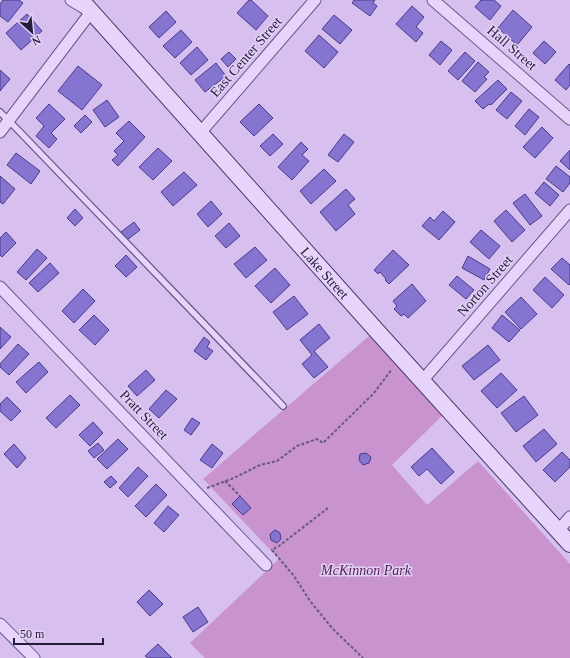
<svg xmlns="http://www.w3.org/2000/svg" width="570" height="658" font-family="'Times New Roman',serif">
<rect width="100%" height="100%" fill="#d7c0f0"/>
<path fill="#c993cf" d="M376,330l72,80 -56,55 35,40 51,-44 92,103v94h-365l-15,-15 89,-84 -76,-80z"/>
<g fill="#8674d1" stroke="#493b8b">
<path d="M3,0h16l4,3 -15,19 -8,-6v-12z"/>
<path d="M249,0h2l17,16 -12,14 -19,-17z"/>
<path d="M354,0h21l-2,3 4,3 -7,10 -18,-13z"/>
<path d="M481,0h13l7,6 -11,14 -15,-13z"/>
<path d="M412,6l12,11 -8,10 7,6 -7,9 -20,-18z"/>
<path d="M513,10l19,17 -15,18 -19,-17z"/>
<path d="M166,11l10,11 -17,16 -10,-11z"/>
<path d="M27,14l15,17 -21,19 -15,-17z"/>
<path d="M334,15l18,15 -12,14 -18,-15z"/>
<path d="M181,30l11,12 -17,16 -12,-12z"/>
<path d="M319,35l19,17 -14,16 -19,-17z"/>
<path d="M441,41l11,9 -12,15 -11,-10z"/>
<path d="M544,41l12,11 -11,12 -12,-11z"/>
<path d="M197,47l11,13 -17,15 -11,-12z"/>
<path d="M229,52l7,7 -8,8 -7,-8z"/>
<path d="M465,52l10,9 -17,19 -10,-9z"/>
<path d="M478,62l11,10 -5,5 3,2 -12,13 -13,-11z"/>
<path d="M216,63l10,13 -21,16 -10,-12z"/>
<path d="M569,64l1,1v20l-4,5 -11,-10z"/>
<path d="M78,66l24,19 -20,25 -24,-19z"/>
<path d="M0,70l10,9 -10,12z"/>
<path d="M498,80l9,9 -16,16 -2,-1 -6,5 -8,-8z"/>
<path d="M511,92l11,9 -15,18 -11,-9z"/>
<path d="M107,100l12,17 -14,10 -12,-17z"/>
<path d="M49,104l16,15 -14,14 6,6 -8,9 -13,-12 8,-10 -8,-8z"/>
<path d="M259,104l14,14 -19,18 -14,-14z"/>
<path d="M529,109l10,8 -14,18 -10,-9z"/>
<path d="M85,115l7,7 -11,11 -7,-7z"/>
<path d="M129,121l16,16 -27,29 -6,-6 6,-5 -4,-4 10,-10 -8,-8z"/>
<path d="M542,127l11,11 -18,20 -12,-11z"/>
<path d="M273,134l10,10 -13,12 -10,-10z"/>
<path d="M344,134l10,8 -16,20 -10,-7z"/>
<path d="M301,142l7,7 -6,6 7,6 -17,19 -14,-13z"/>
<path d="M158,148l14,13 -19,19 -14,-13z"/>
<path d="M570,150v20l-10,-9z"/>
<path d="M16,153l24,18 -9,13 -24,-19z"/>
<path d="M556,166l14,11v6l-7,9 -17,-13z"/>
<path d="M324,169l12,12 -25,23 -11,-13z"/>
<path d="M184,172l13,13 -24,21 -12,-14z"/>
<path d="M0,176l15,13 -12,15 -3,-2z"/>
<path d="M544,182l15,13 -9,11 -15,-13z"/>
<path d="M346,189l9,10 -7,6 7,9 -19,17 -16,-19z"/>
<path d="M525,194l17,22 -12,9 -17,-22z"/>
<path d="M211,201l11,13 -14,13 -11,-13z"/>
<path d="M75,209l8,9 -8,8 -8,-8z"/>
<path d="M506,210l19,20 -13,12 -18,-21z"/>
<path d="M443,211l12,11 -16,18 -17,-14 8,-9 4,4z"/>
<path d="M134,222l6,8 -13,10 -6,-8z"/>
<path d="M229,223l11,13 -14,12 -11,-12z"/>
<path d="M481,230l19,16 -11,13 -19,-17z"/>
<path d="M6,232l10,11 -14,14 -2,-2v-17z"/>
<path d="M255,247l12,13 -21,18 -12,-14z"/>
<path d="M37,249l10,9 -21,22 -9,-8z"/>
<path d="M393,250l16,15 -20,19 -4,-4 1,-1 -6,-7 -2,2 -4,-4z"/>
<path d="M126,255l11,12 -11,10 -11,-11z"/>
<path d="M468,256l22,13 -6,11 -22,-12z"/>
<path d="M562,258l8,7v19l-1,1 -18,-16z"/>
<path d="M50,263l9,10 -21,19 -9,-9z"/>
<path d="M275,268l15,17 -19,18 -16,-17z"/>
<path d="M457,276l17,14 -8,9 -17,-14z"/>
<path d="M545,277l19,18 -12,13 -19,-18z"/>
<path d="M412,284l14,17 -18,17 -4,-4 -3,2 -7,-7 3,-3 -4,-5z"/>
<path d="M83,289l12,12 -21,22 -12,-12z"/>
<path d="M294,296l14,18 -21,16 -14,-18z"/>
<path d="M521,297l16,17 -16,15 -16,-17z"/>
<path d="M94,315l15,15 -14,15 -16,-15z"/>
<path d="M502,315l18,15 -11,12 -17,-14z"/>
<path d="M319,324l11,14 -16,13 14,16 -14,11 -12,-14 10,-9 -12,-15z"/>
<path d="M0,327l11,10 -11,12z"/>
<path d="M204,337l6,5 -3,5 6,4 -7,9 -12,-9z"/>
<path d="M18,344l11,10 -20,21 -9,-8v-3z"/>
<path d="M488,345l12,15 -26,20 -12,-14z"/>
<path d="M39,362l9,10 -22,21 -10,-11z"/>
<path d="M146,370l9,10 -18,16 -9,-10z"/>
<path d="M501,373l16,17 -20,18 -16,-17z"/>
<path d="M166,390l11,9 -18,19 -10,-9z"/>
<path d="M70,395l10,10 -24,23 -10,-10z"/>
<path d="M524,396l14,19 -22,17 -15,-19z"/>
<path d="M7,397l14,14 -10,10 -11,-10v-7z"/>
<path d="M192,418l8,5 -9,12 -7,-5z"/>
<path d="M93,422l10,11 -13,13 -11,-11z"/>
<path d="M544,429l13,15 -21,18 -13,-16z"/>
<path d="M118,439l10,10 -21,20 -10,-10z"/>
<path d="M98,443l6,7 -10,8 -6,-7z"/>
<path d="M14,444l12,14 -9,10 -13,-14z"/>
<path d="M212,444l11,9 -11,15 -12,-8z"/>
<path d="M432,448l22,24 -13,12 -14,-15 -8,7 -8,-9z"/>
<path d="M562,452l8,8v7l-15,15 -12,-12z"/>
<path d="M366,453l5,4 -2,6 -6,2 -4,-5 1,-6z"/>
<path d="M138,467l10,9 -20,21 -9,-9z"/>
<path d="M111,476l6,6 -7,6 -6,-6z"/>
<path d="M156,484l11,11 -21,22 -11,-11z"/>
<path d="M240,496l11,12 -8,7 -11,-11z"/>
<path d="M168,506l11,9 -15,17 -10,-9z"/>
<path d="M275,530l5,3 1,6 -4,4 -6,-3 -1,-6z"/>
<path d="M149,590l14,14 -13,12 -13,-14z"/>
<path d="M198,607l10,15 -15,10 -10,-15z"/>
<path d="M158,644l14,14h-24l-3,-2z"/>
</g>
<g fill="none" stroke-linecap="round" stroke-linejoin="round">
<defs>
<path id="lane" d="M0,112l18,18 265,276"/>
<g id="street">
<path d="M433,0l137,119"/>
<path d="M0,132l91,-120 -20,-12"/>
<path d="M200,133l115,-133"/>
<path d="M0,287l266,278"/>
<path d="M422,381l148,-171"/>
<path d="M558,531l12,-14"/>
<path d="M0,624l34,34"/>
</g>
<g id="secondary">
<path id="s1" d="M81,0l295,330 194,214"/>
</g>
</defs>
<use href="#lane" stroke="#67578a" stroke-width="8"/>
<use href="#street" stroke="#67578a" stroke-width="13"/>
<use href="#secondary" stroke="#483a6c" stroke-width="18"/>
<g stroke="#67578a" stroke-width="2" stroke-dasharray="3 2" stroke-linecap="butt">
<path d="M225,481l15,15"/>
<path d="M207,488l27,-10 26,-13 17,-4 20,-15 20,-7 6,4 51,-50 18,-24"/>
<path d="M328,508l-49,38 -7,4 22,26 16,25 22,27 31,30"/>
</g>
<use href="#lane" stroke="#e6d4fb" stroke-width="5.5"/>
<use href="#street" stroke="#e6d4fb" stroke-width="11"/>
<use href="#secondary" stroke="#e6d4fb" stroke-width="16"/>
</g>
<g text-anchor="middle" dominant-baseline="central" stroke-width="3" stroke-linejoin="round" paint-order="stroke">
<g font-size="14" fill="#241c39" stroke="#e3d0f7">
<text transform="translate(512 48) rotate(41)">Hall Street</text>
<text transform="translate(246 57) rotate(-49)">East Center Street</text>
<text stroke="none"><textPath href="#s1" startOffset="366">Lake Street</textPath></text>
<text transform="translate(485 286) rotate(-49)">Norton Street</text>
<text transform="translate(144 415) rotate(46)">Pratt Street</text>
</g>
<g font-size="14" font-style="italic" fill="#572255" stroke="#e3d0f7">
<text x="366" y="570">McKinnon Park</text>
</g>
</g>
<g transform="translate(32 32) rotate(153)" stroke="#e3d0f7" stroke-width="3" paint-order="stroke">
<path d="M0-3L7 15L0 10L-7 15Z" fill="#241c39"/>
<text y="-6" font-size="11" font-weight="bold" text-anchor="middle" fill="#241c39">N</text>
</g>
<path d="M14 638v6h89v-6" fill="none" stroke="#241c39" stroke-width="2"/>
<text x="20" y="638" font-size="12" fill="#241c39" stroke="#e3d0f7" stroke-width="3" paint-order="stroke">50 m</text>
</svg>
